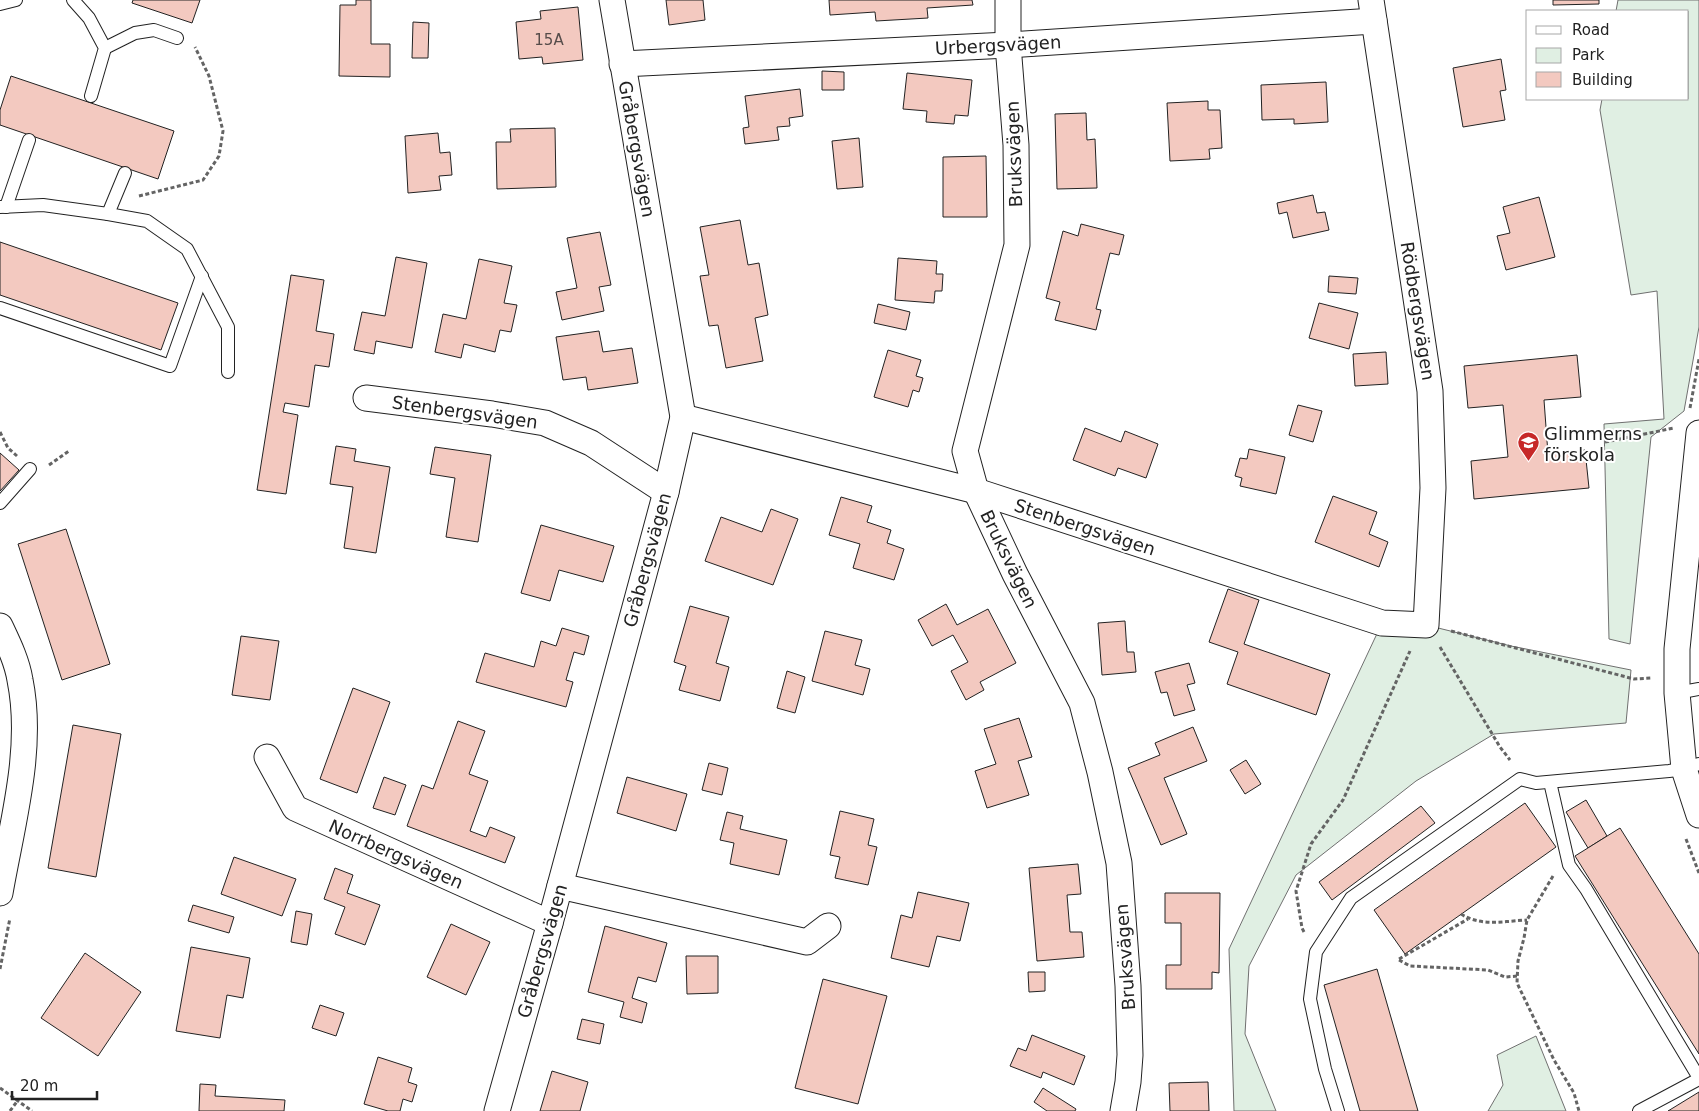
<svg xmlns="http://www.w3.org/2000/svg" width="1699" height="1111" font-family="'DejaVu Sans',sans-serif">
<rect width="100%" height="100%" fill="#fff"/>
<g fill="#e0efe3" stroke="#6f6f6f">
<path d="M1618,0h81v327l-15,84 -33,26 -21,207 -21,-5 -5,-215 60,-5 -7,-128 -26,4 -31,-185 2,-11h86v-88h-72z"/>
<path d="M1382,623l44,2 85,21 120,24 -5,53 -132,11 -78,47 -120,94 -47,91 -4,68 31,77h-42l-5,-162z"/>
<path d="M1536,1036l30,75h-78l15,-26 -6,-30z"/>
</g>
<g fill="#f3c9c0" stroke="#222">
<path d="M133,0h67l-8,23 -60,-20z"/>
<path d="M356,0h15v44h19v33l-51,-1 1,-71h16z"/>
<path d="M666,0h37l2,20 -36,5z"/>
<path d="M829,0h143l1,5 -46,3 1,10 -52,3 -1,-9 -45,3z"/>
<path d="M1553,0h46v4l-46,1z"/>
<path d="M578,7l5,53 -40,4 -1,-7 -23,2 -3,-37 25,-3 -1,-8z"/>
<path d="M413,22l16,1 -1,35h-16z"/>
<path d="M1501,59l5,31 -6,1 5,29 -42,7 -10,-59z"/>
<path d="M822,71l22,1v18h-22z"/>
<path d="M907,73l65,7 -4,36 -13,-1 -1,9 -28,-2 1,-11 -24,-2z"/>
<path d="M11,76l163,55 -16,48 -158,-54v-15z"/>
<path d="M1326,82l2,40 -34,2v-5l-32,1 -1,-35z"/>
<path d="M800,89l3,27 -14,2 1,8 -13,1 2,13 -34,4 -2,-16 6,-1 -4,-31z"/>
<path d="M1208,101v9h12l2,38 -13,1 1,10 -40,2 -3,-58z"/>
<path d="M1086,113l1,27 8,-1 2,49 -40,1 -2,-75z"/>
<path d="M555,128l1,59 -59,2 -1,-47h15l-1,-13z"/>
<path d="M438,133l2,20 10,-1 2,23 -13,1 2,14 -33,3 -3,-57z"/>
<path d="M859,138l4,49 -26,2 -5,-48z"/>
<path d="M986,156l1,61h-44v-60z"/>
<path d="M1313,195l4,18 8,-1 4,18 -36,8 -6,-26 -8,2 -2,-11z"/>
<path d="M1539,197l16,60 -49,13 -9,-34 13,-3 -7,-26z"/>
<path d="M740,220l8,45 11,-2 9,52 -13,3 8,43 -37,7 -8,-43 -9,1 -9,-50 9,-1 -9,-48z"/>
<path d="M1081,224l43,11 -5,20 -9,-2 -14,56 5,1 -5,20 -41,-10 5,-18 -14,-4 17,-67 15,5z"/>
<path d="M600,232l11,53 -12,2 5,24 -42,9 -6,-28 21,-4 -10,-50z"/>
<path d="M0,242l178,61 -17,47 -161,-55z"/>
<path d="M396,257l31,6 -15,85 -36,-7 -2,13 -20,-4 8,-38 23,4z"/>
<path d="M898,258l39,3 -1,13h7l-1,17h-7l-1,12 -39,-3z"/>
<path d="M479,259l33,7 -8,37 13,2 -6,27 -11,-2 -5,22 -31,-8 -3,14 -26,-6 8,-38 23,5z"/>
<path d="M291,275l33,5 -8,51 18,3 -5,33 -14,-2 -6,42 -24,-4 -2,9 15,3 -12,79 -29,-4z"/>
<path d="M1329,276l29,2 -2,16 -28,-2z"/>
<path d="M1319,303l39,10 -9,36 -40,-11z"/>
<path d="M878,304l32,8 -4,18 -32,-7z"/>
<path d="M599,331l4,21 29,-4 6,35 -50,7 -2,-13 -23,3 -7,-43z"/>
<path d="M888,350l33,10 -5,16 7,2 -4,14 -6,-2 -5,17 -34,-10z"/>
<path d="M1386,352l2,32 -33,2 -2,-32z"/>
<path d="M1577,355l4,42 -37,3 4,54 37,-4 4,38 -115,11 -3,-38 37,-4 -5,-52 -35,3 -4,-42z"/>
<path d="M1298,405l24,6 -9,31 -24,-7z"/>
<path d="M1085,428l36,14 4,-11 33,13 -12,34 -28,-10 -3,8 -42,-16z"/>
<path d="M336,446l20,3 -2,12 36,6 -14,86 -32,-5 9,-61 -23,-3z"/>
<path d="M435,447l56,8 -13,87 -32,-5 9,-59 -25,-4z"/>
<path d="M1249,449l36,8 -9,37 -36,-8 2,-8 -7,-2 5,-18 7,1z"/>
<path d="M0,453l19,17 -19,21z"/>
<path d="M1333,496l44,16 -8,22 19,8 -9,25 -64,-25z"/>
<path d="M841,497l31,9 -5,16 24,8 -4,13 17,6 -10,31 -41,-12 7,-24 -31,-9z"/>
<path d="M771,509l27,10 -25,66 -68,-24 16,-44 41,15z"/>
<path d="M541,525l73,21 -11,36 -44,-12 -9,31 -29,-8z"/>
<path d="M66,529l44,135 -48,16 -44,-136z"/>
<path d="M1228,589l31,11 -15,44 86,30 -14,41 -89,-31 11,-32 -29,-10z"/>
<path d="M946,604l11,21 31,-16 28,54 -36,19 4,8 -18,10 -15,-29 17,-9 -15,-27 -21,11 -14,-26z"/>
<path d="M690,606l39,11 -13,46 13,4 -9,34 -41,-11 7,-24 -12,-4z"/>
<path d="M1125,621l2,31h7l2,20 -34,3 -4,-52z"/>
<path d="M562,628l27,8 -5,19 -10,-3 -8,28 7,2 -7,25 -90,-25 9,-29 49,14 7,-26 15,5z"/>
<path d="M825,631l37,9 -7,25 15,4 -7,26 -51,-14z"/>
<path d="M241,636l38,5 -9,59 -38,-5z"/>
<path d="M1189,663l6,20 -8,2 8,25 -21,6 -7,-24 -6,1 -6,-21z"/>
<path d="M787,671l18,6 -10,36 -18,-5z"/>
<path d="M353,688l37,14 -33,91 -37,-14z"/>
<path d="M1019,718l13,39 -14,4 11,34 -42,13 -12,-37 21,-7 -12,-35z"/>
<path d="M458,721l27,10 -16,43 19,7 -18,50 16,6 4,-10 25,10 -10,26 -98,-37 15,-41 11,4z"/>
<path d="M73,725l48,9 -25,143 -48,-9z"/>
<path d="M1193,727l14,34 -43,17 23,56 -26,11 -33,-77 32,-13 -5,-12z"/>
<path d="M1246,760l15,24 -16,10 -15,-24z"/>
<path d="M709,763l19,5 -6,27 -20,-5z"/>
<path d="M384,777l22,8 -11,30 -22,-7z"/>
<path d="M627,777l60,17 -11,37 -59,-18z"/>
<path d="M1586,800l21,36 -19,12 -22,-36z"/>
<path d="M1525,803l31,44 -151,107 -31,-44z"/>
<path d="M1421,806l14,17 -103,77 -13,-18z"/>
<path d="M840,811l34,8 -6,26 9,2 -9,38 -33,-7 5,-21 -10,-2z"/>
<path d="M727,812l16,4 -3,13 47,11 -8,35 -49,-11 4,-21 -14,-3z"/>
<path d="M1620,828l79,126v100l-124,-198z"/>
<path d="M234,857l62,22 -14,37 -61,-22z"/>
<path d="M1078,864l3,30 -14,1 3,37h12l2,25 -47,4 -8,-93z"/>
<path d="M335,868l18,7 -6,18 33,12 -15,40 -30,-11 10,-27 -21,-8z"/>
<path d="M918,892l51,11 -9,38 -23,-5 -8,31 -38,-9 10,-43 11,3z"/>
<path d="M1165,893h55l-1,80 -7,-1v17h-46v-24h15v-42h-16z"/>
<path d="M193,905l41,12 -5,16 -41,-12z"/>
<path d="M296,911l16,3 -5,31 -16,-3z"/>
<path d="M451,924l39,18 -24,53 -39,-18z"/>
<path d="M605,926l62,17 -11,39 -18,-5 -6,21 15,5 -5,20 -22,-6 4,-15 -36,-10z"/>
<path d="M191,947l59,11 -7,40 -16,-3 -7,43 -44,-7z"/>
<path d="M85,953l56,39 -43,64 -57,-38z"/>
<path d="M686,956h32v37l-31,1z"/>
<path d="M1377,969l41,142h-58l-36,-126z"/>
<path d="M1028,972h17v19l-16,1z"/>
<path d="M823,979l64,17 -29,108 -63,-16z"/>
<path d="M320,1005l24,8 -8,23 -24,-8z"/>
<path d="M582,1019l22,5 -4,20 -23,-5z"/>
<path d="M1032,1035l53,21 -11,29 -31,-13 -2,6 -31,-12 8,-18 8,3z"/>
<path d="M378,1057l34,11 -4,14 9,3 -5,17 -9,-3 -3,12h-12l-24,-7z"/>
<path d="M552,1071l36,11 -8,29h-40z"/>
<path d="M1208,1082l1,29h-39l-1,-28z"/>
<path d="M200,1084l16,1 -1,11 70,4 -1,11h-85z"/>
<path d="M1043,1088l33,21 -1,2h-28l-13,-9z"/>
<path d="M1699,1092v19h-31z"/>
</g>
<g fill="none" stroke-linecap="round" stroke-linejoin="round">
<defs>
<g id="lane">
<path d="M73,0l16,18 16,30 -14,48"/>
<path d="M0,4l16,-4"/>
<path d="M105,48l30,-15 19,-3 23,8"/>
<path d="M0,207l43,-2 65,9 39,7 40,28 41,78v45"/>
<path d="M6,207l23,-67"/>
<path d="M108,214l17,-41"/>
<path d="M0,308l170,58 32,-90"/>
<path d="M0,503l30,-34"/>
<path d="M1677,693l22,-4"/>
<path d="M1550,782l19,83 17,24 113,189"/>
<path d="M1338,1111l-13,-42 -15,-70 6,-47 35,-54 169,-119 16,4 133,-12 15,-2 15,-5"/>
<path d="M1639,1111l60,-32"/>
</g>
<g id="street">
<path d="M1008,0v45l8,100 1,100 -52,206 11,40 39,83 67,129 18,69 19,91 9,123 2,69 -2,27 -5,29"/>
<path d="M622,64l386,-19 366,-24"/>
<path d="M366,398l126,16 53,9 46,20 75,49"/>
<path d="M683,417l293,74 406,132 44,2 7,-137 -3,-97 -59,-391"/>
<path d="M1699,433l-22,216v44l7,76 15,46"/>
<path d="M0,626c8,17 17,35 20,54 14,69 -8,144 -20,213"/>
<path d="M267,757l28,51 255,115"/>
<path d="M560,886l247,56 21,-16"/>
<path d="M497,1111l53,-188 116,-431 17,-75 -71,-417"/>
</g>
</defs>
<use href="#lane" stroke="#222" stroke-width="14"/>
<use href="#street" stroke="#222" stroke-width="27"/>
<g stroke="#646464" stroke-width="3" stroke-dasharray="4 2.5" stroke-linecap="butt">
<path d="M139,196l64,-16 16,-24 4,-25 -14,-55 -14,-29"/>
<path d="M1690,408l9,-49"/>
<path d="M0,432l8,16 9,8"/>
<path d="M1605,442l69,-14"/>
<path d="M49,465l20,-14"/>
<path d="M1451,631l183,48 17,-1"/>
<path d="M1440,647l60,100 10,13"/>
<path d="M1686,839l13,34"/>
<path d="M1553,876l-26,44 -3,18 -6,23 -1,22 37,77 20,33 5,18"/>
<path d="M1461,914c20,13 44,7 66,6"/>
<path d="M1304,932l-2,-4 -6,-37 15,-47 32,-44 67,-149"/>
<path d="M1399,959l69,-40"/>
<path d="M1399,960l11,6 78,4 17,7 13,-1"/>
<path d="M0,969l10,-51"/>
<path d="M0,1088l32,23"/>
<path d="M10,1111l8,-11"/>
</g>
<use href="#lane" stroke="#fff" stroke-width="12"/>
<use href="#street" stroke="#fff" stroke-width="25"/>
</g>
<defs>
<symbol id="school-pin" viewBox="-11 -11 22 30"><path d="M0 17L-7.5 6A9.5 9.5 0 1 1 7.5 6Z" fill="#c62828" stroke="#fff"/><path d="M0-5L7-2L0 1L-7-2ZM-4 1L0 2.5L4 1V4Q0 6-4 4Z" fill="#fff"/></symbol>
</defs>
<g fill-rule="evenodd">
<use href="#school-pin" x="1516" y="430" width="25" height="34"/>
</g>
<g text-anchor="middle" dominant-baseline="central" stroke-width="4" stroke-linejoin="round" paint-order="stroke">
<g font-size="15" fill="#564c4a">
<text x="549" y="40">15A</text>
</g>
<g font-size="18" fill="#222" stroke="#fff">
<text transform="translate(998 45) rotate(-3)">Urbergsvägen</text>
<text transform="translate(637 149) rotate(80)">Gråbergsvägen</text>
<text transform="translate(1014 154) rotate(-92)">Bruksvägen</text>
<text transform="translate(1418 311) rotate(81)">Rödbergsvägen</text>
<text transform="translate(465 412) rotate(8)">Stenbergsvägen</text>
<text transform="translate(1085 527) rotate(18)">Stenbergsvägen</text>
<text transform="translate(1009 559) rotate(64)">Bruksvägen</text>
<text transform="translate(647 560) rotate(-75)">Gråbergsvägen</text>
<text transform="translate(396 854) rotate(24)">Norrbergsvägen</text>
<text transform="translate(542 951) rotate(-74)">Gråbergsvägen</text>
<text transform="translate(1125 957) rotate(-94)">Bruksvägen</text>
</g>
<g font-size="18" fill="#222" stroke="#fff" text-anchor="start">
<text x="1544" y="433">Glimmerns<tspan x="1544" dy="21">förskola</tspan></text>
</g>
</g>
<rect x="1526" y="10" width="162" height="90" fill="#ffffff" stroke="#a7a7a7"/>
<rect x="1536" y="26" width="25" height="8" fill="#ffffff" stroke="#a7a7a7"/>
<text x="1572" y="35" font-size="15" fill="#222222">Road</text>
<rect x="1536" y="48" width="25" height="15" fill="#e0efe3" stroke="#a7a7a7"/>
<text x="1572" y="60" font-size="15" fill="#222222">Park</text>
<rect x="1536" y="72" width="25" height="15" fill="#f3c9c0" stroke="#a7a7a7"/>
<text x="1572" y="85" font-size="15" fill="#222222">Building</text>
<path d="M12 1091v8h85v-8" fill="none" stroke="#222222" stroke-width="2.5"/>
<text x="20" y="1091" font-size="15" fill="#222222" stroke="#ffffff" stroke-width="4" paint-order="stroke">20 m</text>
</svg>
